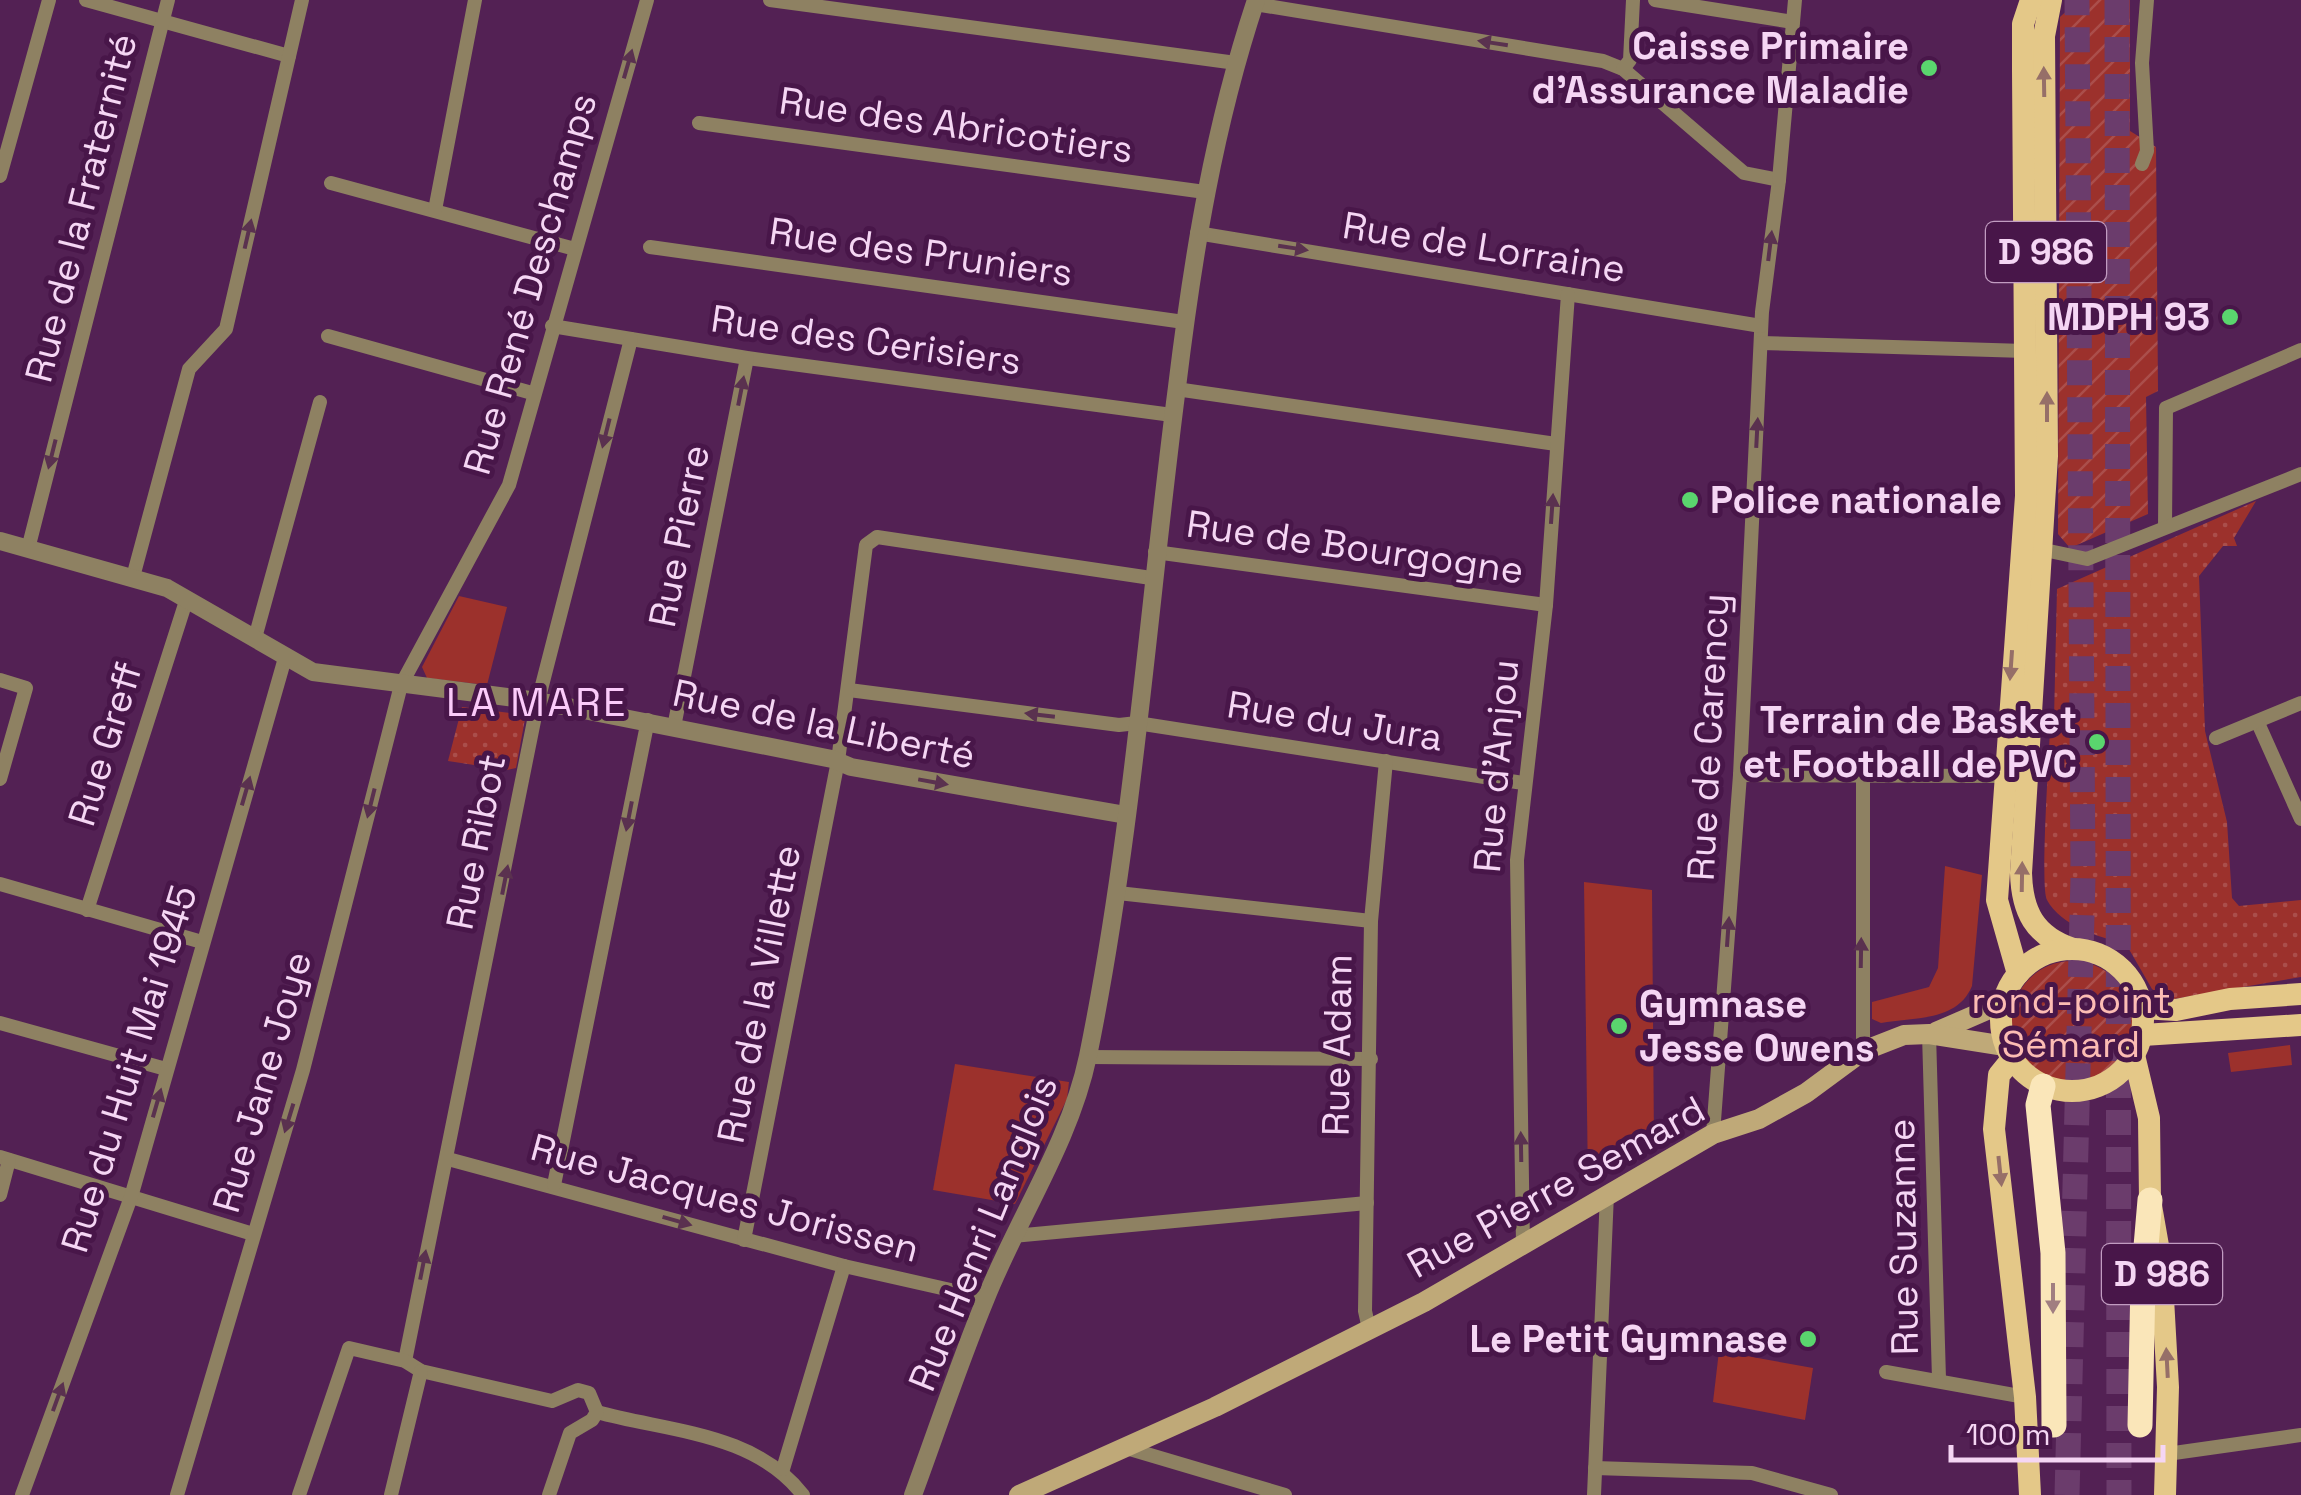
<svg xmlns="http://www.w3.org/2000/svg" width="2301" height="1495" font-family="'Space Grotesk',sans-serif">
<defs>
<pattern id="park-dots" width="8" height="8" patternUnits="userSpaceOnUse" patternTransform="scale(2.5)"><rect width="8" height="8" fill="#9c312c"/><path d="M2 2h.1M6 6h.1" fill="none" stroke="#aa4e4b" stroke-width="1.8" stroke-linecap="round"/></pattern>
<pattern id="garden-furrows" width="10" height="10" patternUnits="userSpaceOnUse" patternTransform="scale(2.5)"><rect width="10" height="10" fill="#9c312c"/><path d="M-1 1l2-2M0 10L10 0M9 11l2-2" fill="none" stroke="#aa4e4b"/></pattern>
</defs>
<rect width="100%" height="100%" fill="#532154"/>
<g fill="#9c312c">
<path d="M459,596l48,11 -20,78 -60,-7 -5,-11z"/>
<path d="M1945,866l37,9 -10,111c-15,36 -58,31 -91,37l-9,-4v-17l57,-15 9,-19z"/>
<path d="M1584,882l68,8 2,256 -66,39z"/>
<path d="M2290,1045l2,20 -61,7 -3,-19z"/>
<path d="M955,1064l114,18 -2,17 -52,105 -82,-14z"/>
<path d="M1719,1351l94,17 -8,52 -92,-18z"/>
</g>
<g fill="url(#park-dots)">
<path d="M2256,501l-22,37 3,8h-14l-24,30 6,155 22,91 5,76 7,8 62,-6v77l-133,23 -16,-11 -26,-45c-27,-7 -65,-18 -79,-44 -7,-12 2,-145 3,-170l4,-11 3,-130z"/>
<path d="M462,707l56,7 7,5 -9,49 -9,2 -59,-9z"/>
</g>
<g fill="url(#garden-furrows)">
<path d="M2079,0h51v131l26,16 2,244 -12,6 2,117 -78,34 -12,-14 2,-517z"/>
<circle cx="2072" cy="1021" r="60"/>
</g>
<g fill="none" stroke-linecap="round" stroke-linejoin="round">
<g stroke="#6b3c6c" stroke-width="25" stroke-dasharray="25 12" stroke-linecap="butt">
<path d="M2117,0l2,1495"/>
<path d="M2067,1495l16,-618 -6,-877"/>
</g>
<g stroke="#8e8162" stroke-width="14">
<path d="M86,0l203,56"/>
<path d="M770,0l466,63"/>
<path d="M1655,0l138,22"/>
<path d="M1255,4l348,57 20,8 121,104 35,7 -17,132 -22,463 -27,359"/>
<path d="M1623,69l7,-9 3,-60"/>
<path d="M699,123l506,69"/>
<path d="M2142,164l5,-13 -5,-88 5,-63"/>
<path d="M0,176l49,-176"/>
<path d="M1779,180l16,-180"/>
<path d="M331,183l244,66"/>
<path d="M435,210l40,-210"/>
<path d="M1197,233l564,93"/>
<path d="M650,247l534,75"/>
<path d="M552,326l195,32 425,57"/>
<path d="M328,336l204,57"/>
<path d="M1761,343l264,8"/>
<path d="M1176,389l380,55"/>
<path d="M2165,527l1,-119 135,-58"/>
<path d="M2035,548l52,11 214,-85"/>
<path d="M28,549l140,-549"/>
<path d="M1155,552l391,53"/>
<path d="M133,577l56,-208 37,-40 76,-329"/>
<path d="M255,638l65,-236"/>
<path d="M0,680l26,8 -26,91"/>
<path d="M849,690l270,35 18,-2 386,60"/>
<path d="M2258,723l43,96"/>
<path d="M674,727l73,-369"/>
<path d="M2216,738l85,-35"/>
<path d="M1740,775l265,1"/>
<path d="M0,884l202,58"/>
<path d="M1118,893l253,28"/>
<path d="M87,910l100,-312"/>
<path d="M0,1023l166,46"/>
<path d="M1929,1034l10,345"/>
<path d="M1863,1051v-273"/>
<path d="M1087,1057l284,2"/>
<path d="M0,1157l253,77"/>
<path d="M448,1159l396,107 142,32"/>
<path d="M554,1185l94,-465"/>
<path d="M0,1195l9,-35"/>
<path d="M1013,1236l354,-33"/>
<path d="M744,1240l94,-479 28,-216 11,-8 274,41"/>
<path d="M1523,1244l-6,-384 29,-255 22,-311"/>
<path d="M1369,1329l-4,-18 6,-390 15,-160"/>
<path d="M405,1361l133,-660 93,-362"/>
<path d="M1886,1372l139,25"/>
<path d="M597,1412c72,20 157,20 206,83"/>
<path d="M1123,1447l162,48"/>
<path d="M2167,1454l134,-19"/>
<path d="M1595,1468l157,5 79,22"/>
<path d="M783,1469l61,-203"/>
<path d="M22,1495l109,-298 154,-539"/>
<path d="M177,1495l126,-425 98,-385 108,-200 138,-485"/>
<path d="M299,1495l50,-147 56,13 16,10 131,30 26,-11 11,3 8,19 -5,8 -22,13 -21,62"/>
<path d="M391,1495l30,-124"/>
<path d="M1594,1495l13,-301"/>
</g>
<g stroke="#8e8162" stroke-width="18">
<path d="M0,541l167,47 146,84 225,29 294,58 19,8 275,48"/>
<path d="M913,1495c24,-65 46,-132 73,-197 32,-80 84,-156 102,-242 45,-221 60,-446 89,-669 16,-132 37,-261 79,-387"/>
</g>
<g stroke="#bfa978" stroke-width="20">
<path d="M1936,1032l67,-29"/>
<path d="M1019,1495l196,-88 209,-105 289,-168 46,-15 47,-26 57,-42 41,-16 25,-1 76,12"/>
</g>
<g stroke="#e4c888" stroke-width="22">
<path d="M2051,0l-7,36 3,420 -26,417c1,38 13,63 52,76"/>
<circle cx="2072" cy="1020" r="71"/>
<path d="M2018,974l-21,-74 29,-404 -3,-425v-47l8,-24"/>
<path d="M2142,1008l34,2 54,-11 71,-5"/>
<path d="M2143,1035l158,-10"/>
<path d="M2134,1055l15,63 1,82 11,63 7,124 -3,108"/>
<path d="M2012,1059l-13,16 -5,54 31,268 5,98"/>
</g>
<g stroke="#fae6b9" stroke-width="25">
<path d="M2043,1086l-5,19 15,148 1,172"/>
<path d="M2140,1425l3,-144 7,-81"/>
</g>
</g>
<defs><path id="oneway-solid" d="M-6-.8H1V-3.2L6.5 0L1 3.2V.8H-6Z" transform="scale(2.5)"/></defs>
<g fill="#5a314f">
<use href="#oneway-solid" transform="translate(1493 43) rotate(-171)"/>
<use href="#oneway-solid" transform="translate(628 64) rotate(-74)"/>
<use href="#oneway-solid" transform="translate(248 234) rotate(-77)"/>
<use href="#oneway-solid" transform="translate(1770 246) rotate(-83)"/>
<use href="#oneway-solid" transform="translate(1293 248) rotate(9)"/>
<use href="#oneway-solid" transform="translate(741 391) rotate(-79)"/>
<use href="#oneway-solid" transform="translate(606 433) rotate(104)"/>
<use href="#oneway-solid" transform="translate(1757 433) rotate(-87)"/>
<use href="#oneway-solid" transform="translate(52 454) rotate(104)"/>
<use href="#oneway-solid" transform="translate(1552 509) rotate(-86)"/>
<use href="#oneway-solid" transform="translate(1040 715) rotate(-173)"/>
<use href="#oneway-solid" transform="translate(933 782) rotate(10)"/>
<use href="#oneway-solid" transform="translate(246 791) rotate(-74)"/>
<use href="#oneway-solid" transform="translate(371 803) rotate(104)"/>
<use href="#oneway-solid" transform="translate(629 816) rotate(101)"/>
<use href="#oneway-solid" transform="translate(505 880) rotate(-79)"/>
<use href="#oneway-solid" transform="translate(1728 932) rotate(-86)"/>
<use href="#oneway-solid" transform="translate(1861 953) rotate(-89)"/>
<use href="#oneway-solid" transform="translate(157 1103) rotate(-74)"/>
<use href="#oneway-solid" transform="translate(289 1118) rotate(107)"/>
<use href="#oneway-solid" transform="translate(1521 1147) rotate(-91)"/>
<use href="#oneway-solid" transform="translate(677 1221) rotate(16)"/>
<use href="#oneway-solid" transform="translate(423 1265) rotate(-79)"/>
<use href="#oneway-solid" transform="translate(58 1397) rotate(-70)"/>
</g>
<g fill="#966f68">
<use href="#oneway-solid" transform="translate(2044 82) rotate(-91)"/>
<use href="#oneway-solid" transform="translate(2047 407) rotate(-90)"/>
<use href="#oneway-solid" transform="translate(2011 665) rotate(94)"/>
<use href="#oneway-solid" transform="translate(2022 877) rotate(-89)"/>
<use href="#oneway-solid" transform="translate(2000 1171) rotate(84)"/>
<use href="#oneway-solid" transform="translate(2167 1363) rotate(-93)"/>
</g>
<use fill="#a17e81" href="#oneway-solid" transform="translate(2053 1298) rotate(90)"/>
<g fill="#5ad56e" stroke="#481649" stroke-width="4">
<circle cx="1929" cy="68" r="10"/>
<circle cx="2230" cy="317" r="10"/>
<circle cx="1690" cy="500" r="10"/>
<circle cx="2097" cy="742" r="10"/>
<circle cx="1619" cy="1026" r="10"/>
<circle cx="1808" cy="1339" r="10"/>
</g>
<g text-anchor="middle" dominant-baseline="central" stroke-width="10" stroke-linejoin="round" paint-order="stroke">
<g fill="#481649" stroke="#c19cc1" stroke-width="2.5">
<rect x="1986" y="222" width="120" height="60" rx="8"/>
<rect x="2102" y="1244" width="120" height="60" rx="8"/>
</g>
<g font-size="35" font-weight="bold" fill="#f5d6f4">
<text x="2046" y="252">D 986</text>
<text x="2162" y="1274">D 986</text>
</g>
<g font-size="38" font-weight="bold" fill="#f5d6f4" stroke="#481649" text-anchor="end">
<text x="1909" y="46">Caisse Primaire<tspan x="1909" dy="44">d'Assurance Maladie</tspan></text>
<text x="2210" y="317">MDPH 93</text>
<text x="1710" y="500" text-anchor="start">Police nationale</text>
<text x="2077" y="720">Terrain de Basket<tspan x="2077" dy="44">et Football de PVC</tspan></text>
<text x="1639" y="1004" text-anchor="start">Gymnase<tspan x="1639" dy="44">Jesse Owens</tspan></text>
<text x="1788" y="1339">Le Petit Gymnase</text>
</g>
<g font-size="38" fill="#f5d6f4" stroke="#481649">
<text transform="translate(956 125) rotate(8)">Rue des Abricotiers</text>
<text transform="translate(81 208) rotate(-76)">Rue de la Fraternité</text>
<text transform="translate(1484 247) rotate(9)">Rue de Lorraine</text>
<text transform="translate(921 252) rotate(8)">Rue des Pruniers</text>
<text transform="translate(530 284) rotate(-74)">Rue René Deschamps</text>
<text transform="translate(866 340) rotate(8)">Rue des Cerisiers</text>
<text transform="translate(679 536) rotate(-79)">Rue Pierre</text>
<text transform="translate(1355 547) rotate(8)">Rue de Bourgogne</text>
<text transform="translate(1335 721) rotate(9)">Rue du Jura</text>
<text transform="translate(824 724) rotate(12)">Rue de la Liberté</text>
<text transform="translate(1708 737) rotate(-87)">Rue de Carency</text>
<text transform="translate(105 744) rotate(-73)">Rue Greff</text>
<text transform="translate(1496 766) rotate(-85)">Rue d'Anjou</text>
<text transform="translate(476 842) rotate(-79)">Rue Ribot</text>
<text transform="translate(759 994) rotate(-79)">Rue de la Villette</text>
<text transform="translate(1337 1045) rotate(-89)">Rue Adam</text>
<text transform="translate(129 1069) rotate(-73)">Rue du Huit Mai 1945</text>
<text transform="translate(262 1082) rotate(-74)">Rue Jane Joye</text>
<text transform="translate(1556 1187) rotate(-29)">Rue Pierre Semard</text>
<text transform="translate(725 1198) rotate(15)">Rue Jacques Jorissen</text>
<text transform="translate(983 1233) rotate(-68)">Rue Henri Langlois</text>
<text transform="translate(1903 1237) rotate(-91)">Rue Suzanne</text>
</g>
<g font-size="38" fill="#fcbcb4" stroke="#481649">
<text x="2071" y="1000">rond-point<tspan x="2071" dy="44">Sémard</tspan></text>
</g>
<g font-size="40" letter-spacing="2.5" fill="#fbcbfa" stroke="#481649">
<text x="537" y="702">LA MARE</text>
</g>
</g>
<path d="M1951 1445v15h212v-15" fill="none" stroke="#f5d6f4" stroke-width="5"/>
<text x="1966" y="1445" font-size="30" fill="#f5d6f4" stroke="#481649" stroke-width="8" paint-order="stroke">100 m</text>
</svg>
